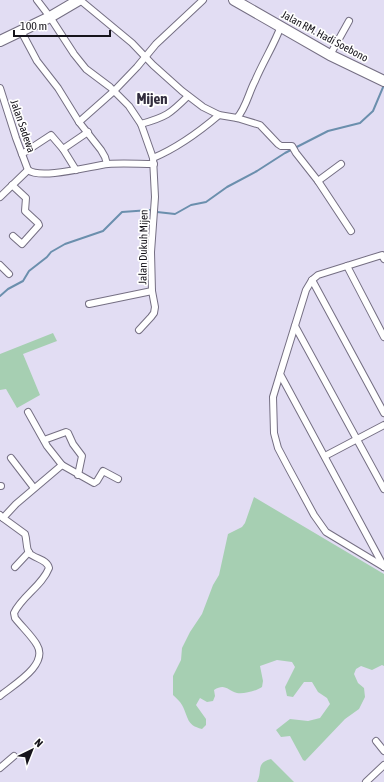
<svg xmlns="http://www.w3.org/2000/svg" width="384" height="782" font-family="'Asap Condensed',sans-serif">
<rect width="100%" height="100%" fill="#e2ddf3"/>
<g fill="#a6cfb2">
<path d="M53,333l4,8 -34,13 17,41 -23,13 -11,-19 -6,1v-36z"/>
<path d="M254,497l130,77v92l-2,-1 -10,5 -11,-4 -5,3 -2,5 4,9 6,5 1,9 -6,12 -14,10 -40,42 -2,-1 -13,-24 -9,1 -5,-7 14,-11 18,2 12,-3 10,-14 -3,-6 -9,-6 -6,-10h-8l-11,15 -6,-1 -2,-9 10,-20 -3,-5 -15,-2 -17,6 3,15 -1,6c-6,4 -18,7 -25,6 -10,-3 -12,-10 -23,-3l1,6 -2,5 -6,1 -7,-4 -4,7 10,14v6l-4,4c-16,-4 -13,-11 -20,-24 -2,-4 -6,-7 -9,-10v-19l8,-16 1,-12 8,-16 12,-18 11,-29 6,-10 9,-41 14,-7 3,-4z"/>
<path d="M271,759l23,23h-37c6,-11 -2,-19 14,-23z"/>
</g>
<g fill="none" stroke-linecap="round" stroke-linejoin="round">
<g stroke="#6b8fad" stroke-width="2">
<path d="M157,212l18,2 16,-9 15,-3 21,-15 30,-16 28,-18 43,-22 32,-8 13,-12 11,-26"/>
<path d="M0,296l8,-7 15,-8 6,-10 18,-14 4,-5 14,-8 38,-13 19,-19 28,-2"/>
</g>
<defs>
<g id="street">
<path d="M37,0l13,17 24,37 12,15 24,18 19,19 12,18 12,34 2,39 -4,55 1,39 3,16 -1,6 -3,4 -12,13"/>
<path d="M80,0l52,43 21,22 29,26 21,16 16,8 18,3 23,7 18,19 3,2h11l4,7 22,28 33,50"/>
<path d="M21,31l16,30 21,27 21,34 22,28 4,7 2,7"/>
<path d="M330,55l19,-34"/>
<path d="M0,88l16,50 12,32"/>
<path d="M237,118c9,-10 12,-26 18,-37 8,-19 19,-36 26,-55"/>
<path d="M79,122l35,-31 23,-24 19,-23 47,-44"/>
<path d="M141,124c25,-7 29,-10 47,-28"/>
<path d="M63,149l13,21"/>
<path d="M22,154l29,-19 12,14 25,-17"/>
<path d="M153,158c24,-10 46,-26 66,-43"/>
<path d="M28,170c13,10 63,-4 80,-6 15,-1 31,0 46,0"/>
<path d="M318,181l23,-17"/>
<path d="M12,185l14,13 -1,13 13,12 1,2 -17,19 -9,-8"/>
<path d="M0,197l28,-27"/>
<path d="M0,265l9,9"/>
<path d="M347,266l37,71"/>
<path d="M312,280l72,133"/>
<path d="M89,304l63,-13"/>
<path d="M295,326l89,163"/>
<path d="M280,374l-7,23 1,36 4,15 10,19 26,48 12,17 58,35"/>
<path d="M44,440l22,-8 2,1 5,11 9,12 -4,19"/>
<path d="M325,456l59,-31"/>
<path d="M11,458l23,30"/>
<path d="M62,465l32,18 3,-2 6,-10 15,8"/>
<path d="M0,486h1"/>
<path d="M0,515l3,3 13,-14 46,-39 -15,-19 -19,-34"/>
<path d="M15,567l14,-15"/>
<path d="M384,567l-104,-193 26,-84 6,-10 6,-5 64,-20 2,4"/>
<path d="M0,696c13,-11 49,-31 37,-51 -5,-9 -15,-18 -22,-27l-1,-5c8,-17 28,-27 35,-45 -2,-9 -14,-9 -20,-15 -3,-5 -2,-13 -4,-19l-22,-16"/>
<path d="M376,741l8,10"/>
<path d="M0,768l14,-12"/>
<path d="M366,782l18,-17"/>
</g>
<g id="primary">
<path d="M234,0l96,55 54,26"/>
<path d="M0,41l50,-24 29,-17"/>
</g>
</defs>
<use href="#street" stroke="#756f83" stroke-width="8"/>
<use href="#primary" stroke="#756f83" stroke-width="12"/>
<use href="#street" stroke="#fff" stroke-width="6"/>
<use href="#primary" stroke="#fff" stroke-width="10"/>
</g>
<g text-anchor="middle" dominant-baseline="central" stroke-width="3.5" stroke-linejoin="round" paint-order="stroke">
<g font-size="11" fill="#16141b" stroke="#fff">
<text transform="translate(325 36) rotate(28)">Jalan RM. Hadi Soebono</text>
<text transform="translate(23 126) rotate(71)">Jalan Sadewa</text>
<text transform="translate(143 247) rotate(-89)">Jalan Dukuh Mijen</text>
</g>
<g font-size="15" font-weight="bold" fill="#322d3e" stroke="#fff">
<text x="152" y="98">Mijen</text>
</g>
</g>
<g transform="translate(32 750) rotate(43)" stroke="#ffffff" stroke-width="3" paint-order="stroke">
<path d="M0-3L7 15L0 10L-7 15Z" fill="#16141b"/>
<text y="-6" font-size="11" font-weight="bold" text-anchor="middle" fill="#16141b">N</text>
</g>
<path d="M14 30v6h96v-6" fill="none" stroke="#16141b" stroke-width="2"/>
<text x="20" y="30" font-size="12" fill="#16141b" stroke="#ffffff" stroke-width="3" paint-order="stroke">100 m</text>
</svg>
